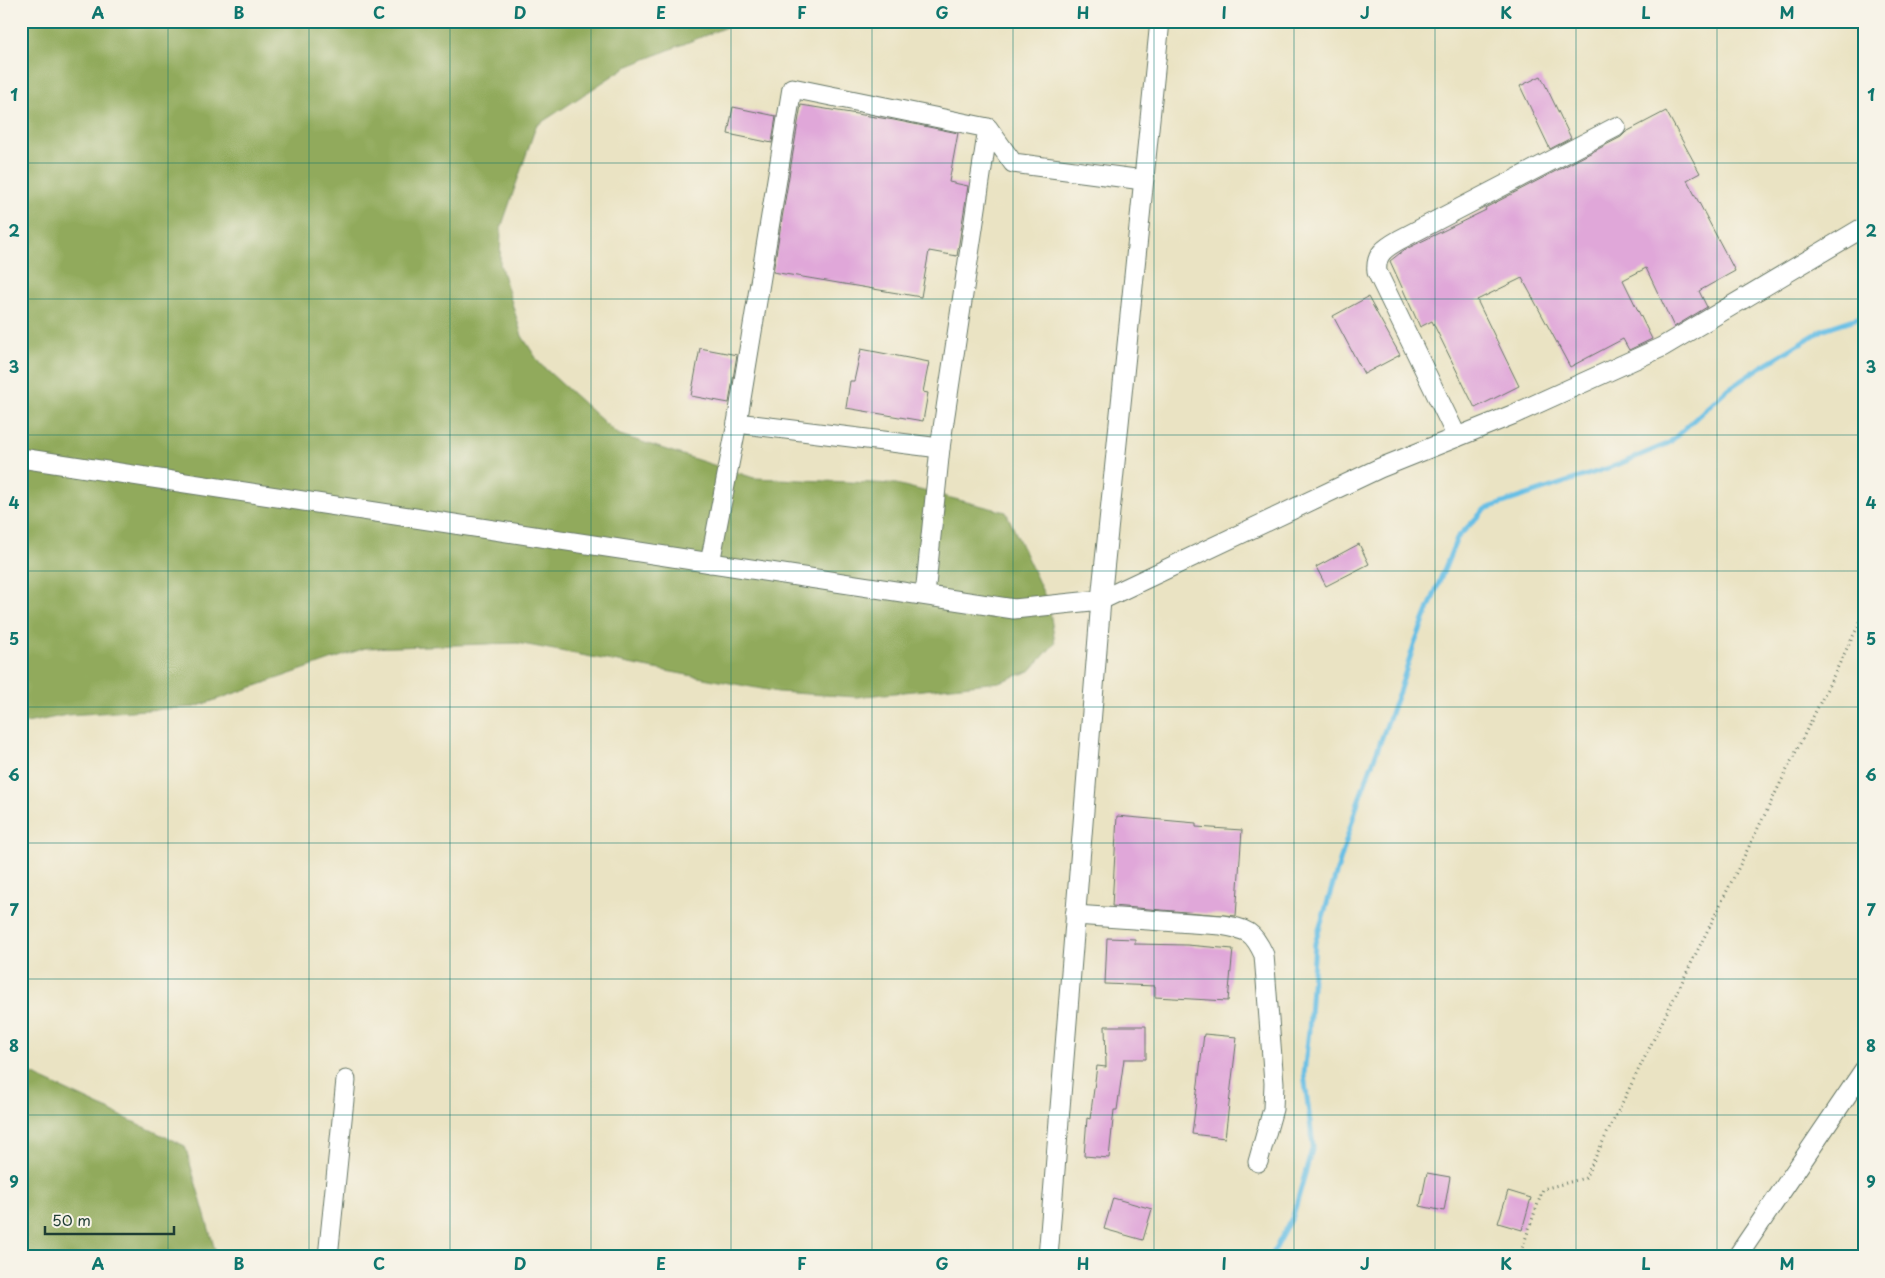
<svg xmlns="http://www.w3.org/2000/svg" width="1885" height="1278" font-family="'Playpen Sans',sans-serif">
<rect width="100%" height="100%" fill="#f7f3e8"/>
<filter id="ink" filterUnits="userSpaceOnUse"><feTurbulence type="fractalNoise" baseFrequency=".02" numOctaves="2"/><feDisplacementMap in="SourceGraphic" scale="10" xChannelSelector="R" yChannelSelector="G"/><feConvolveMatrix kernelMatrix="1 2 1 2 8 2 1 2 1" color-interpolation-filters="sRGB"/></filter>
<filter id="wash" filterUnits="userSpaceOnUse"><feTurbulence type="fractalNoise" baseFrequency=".0096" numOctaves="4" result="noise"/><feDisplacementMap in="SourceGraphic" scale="20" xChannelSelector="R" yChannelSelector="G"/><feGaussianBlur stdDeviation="1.12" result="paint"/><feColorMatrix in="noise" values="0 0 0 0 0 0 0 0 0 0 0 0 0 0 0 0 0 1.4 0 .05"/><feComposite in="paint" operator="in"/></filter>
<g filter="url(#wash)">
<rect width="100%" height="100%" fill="#eae3c3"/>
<g fill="#91aa5c" stroke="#587448">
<path d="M21,21h720l-115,46 -90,59 -35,102 -1,36 22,72 18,28 77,70 137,44 142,6 110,28 43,93 6,38 -25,28 -31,11 -143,15 -78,-5 -261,-49 -152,5 -170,59 -128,8 -46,9z"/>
<path d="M21,1069l164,77 32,111h-196z"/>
</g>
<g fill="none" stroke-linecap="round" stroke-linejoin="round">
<path stroke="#68bfe5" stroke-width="5" d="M1271,1257l22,-41 20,-70 -9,-72 5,-44 6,-87 43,-141 42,-113 14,-44 43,-107 28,-29 132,-44 52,-22 56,-52 36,-24 63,-38 40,-13"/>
</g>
<g id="blocks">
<g fill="#e0a7d9">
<path d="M1541,76l30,62 -21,11 -30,-63z"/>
<path d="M801,105l93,15 64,13 -9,49 19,4 -11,70 -28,-5 -8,46 -148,-25z"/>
<path d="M733,107l43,9 -4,27 -44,-9z"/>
<path d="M1666,111l34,62 -13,7 48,91 -36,20 8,16 -33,20 -28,-59 -23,12 29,59 -23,11 -6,-11 -53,28 -48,-89 -45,22 42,86 -44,22 -43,-87 -12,6 -30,-66 14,-11 82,-40 -1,-2 136,-71 5,-5z"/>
<path d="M1368,297l32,58 -36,19 -31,-58z"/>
<path d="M700,348l37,7 -8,48 -38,-7z"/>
<path d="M861,349l68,13 -6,30 5,1 -5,28 -77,-13 4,-27h4z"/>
<path d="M1359,544l10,20 -43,22 -10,-19z"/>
<path d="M1117,816l79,7v4l46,3 -6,86 -124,-10z"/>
<path d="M1107,938l28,1v5l52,1 46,4 -5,52 -73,-4v-11l-50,-2z"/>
<path d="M1105,1026h41v33h-22l-7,51h-3l-5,48 -25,-2 3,-38 3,1 7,-53 9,1z"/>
<path d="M1204,1034l33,3 -12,101 -33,-4z"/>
<path d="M1427,1173l23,4 -6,34 -24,-5z"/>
<path d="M1508,1191l23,7 -9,32 -24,-7z"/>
<path d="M1113,1198l39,11 -9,31 -39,-11z"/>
</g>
</g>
</g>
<g filter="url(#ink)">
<use href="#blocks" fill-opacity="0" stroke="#676" stroke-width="1"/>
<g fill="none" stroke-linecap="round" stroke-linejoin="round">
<defs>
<g id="minor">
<path d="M988,128l-48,320 -203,-25 55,-335 196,40 25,35 130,17"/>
<path d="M1457,437l-80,-165c-2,-18 8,-24 22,-32l217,-113"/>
<path d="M21,458l993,151 87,-9 279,-132 132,-53 150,-68 202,-120"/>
<path d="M710,563l27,-140"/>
<path d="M925,595l15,-147"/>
<path d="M1075,915l146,10c26,4 32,6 43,30l10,128 -1,26 -15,53"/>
<path d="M328,1257l18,-177"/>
<path d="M1048,1257l53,-657 59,-579"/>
<path d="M1737,1257l127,-187"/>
</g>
</defs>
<use href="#minor" stroke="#676" stroke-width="21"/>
<path stroke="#676" stroke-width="3" stroke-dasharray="1 4" stroke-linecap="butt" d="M1519,1257l24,-68 42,-11 279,-564"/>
<use href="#minor" stroke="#fff" stroke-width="19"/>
</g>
</g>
<path fill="none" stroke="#0f766e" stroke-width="1" stroke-opacity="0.55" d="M168,21v1236M309,21v1236M450,21v1236M591,21v1236M731,21v1236M872,21v1236M1013,21v1236M1154,21v1236M1294,21v1236M1435,21v1236M1576,21v1236M1717,21v1236M21,163h1843M21,299h1843M21,435h1843M21,571h1843M21,707h1843M21,843h1843M21,979h1843M21,1115h1843"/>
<rect width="1885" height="1278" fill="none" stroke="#f7f3e8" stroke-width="55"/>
<path d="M45 1226v8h129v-8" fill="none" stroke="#1f3d34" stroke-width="2.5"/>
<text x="52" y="1226" font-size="15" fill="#1f3d34" stroke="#f7f3e8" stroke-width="4" paint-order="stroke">50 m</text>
<rect x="28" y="28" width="1830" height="1222" fill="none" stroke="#0f766e" stroke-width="2"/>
<g font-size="16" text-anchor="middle" font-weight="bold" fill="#0f766e">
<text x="98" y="19">A</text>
<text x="239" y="19">B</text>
<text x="379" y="19">C</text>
<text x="520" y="19">D</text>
<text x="661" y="19">E</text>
<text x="802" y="19">F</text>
<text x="942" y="19">G</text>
<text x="1083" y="19">H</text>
<text x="1224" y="19">I</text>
<text x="1365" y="19">J</text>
<text x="1506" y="19">K</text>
<text x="1646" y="19">L</text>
<text x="1787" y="19">M</text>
<text x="14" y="101">1</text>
<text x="1871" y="101">1</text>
<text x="14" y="237">2</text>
<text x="1871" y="237">2</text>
<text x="14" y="373">3</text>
<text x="1871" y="373">3</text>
<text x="14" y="509">4</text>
<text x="1871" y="509">4</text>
<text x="14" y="645">5</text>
<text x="1871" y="645">5</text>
<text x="14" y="781">6</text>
<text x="1871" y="781">6</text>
<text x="14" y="916">7</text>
<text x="1871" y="916">7</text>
<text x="14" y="1052">8</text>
<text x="1871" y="1052">8</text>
<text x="14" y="1188">9</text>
<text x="1871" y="1188">9</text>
<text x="98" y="1270">A</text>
<text x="239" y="1270">B</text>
<text x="379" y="1270">C</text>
<text x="520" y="1270">D</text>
<text x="661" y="1270">E</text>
<text x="802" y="1270">F</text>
<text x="942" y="1270">G</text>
<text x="1083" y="1270">H</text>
<text x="1224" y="1270">I</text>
<text x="1365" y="1270">J</text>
<text x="1506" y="1270">K</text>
<text x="1646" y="1270">L</text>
<text x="1787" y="1270">M</text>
</g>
</svg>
